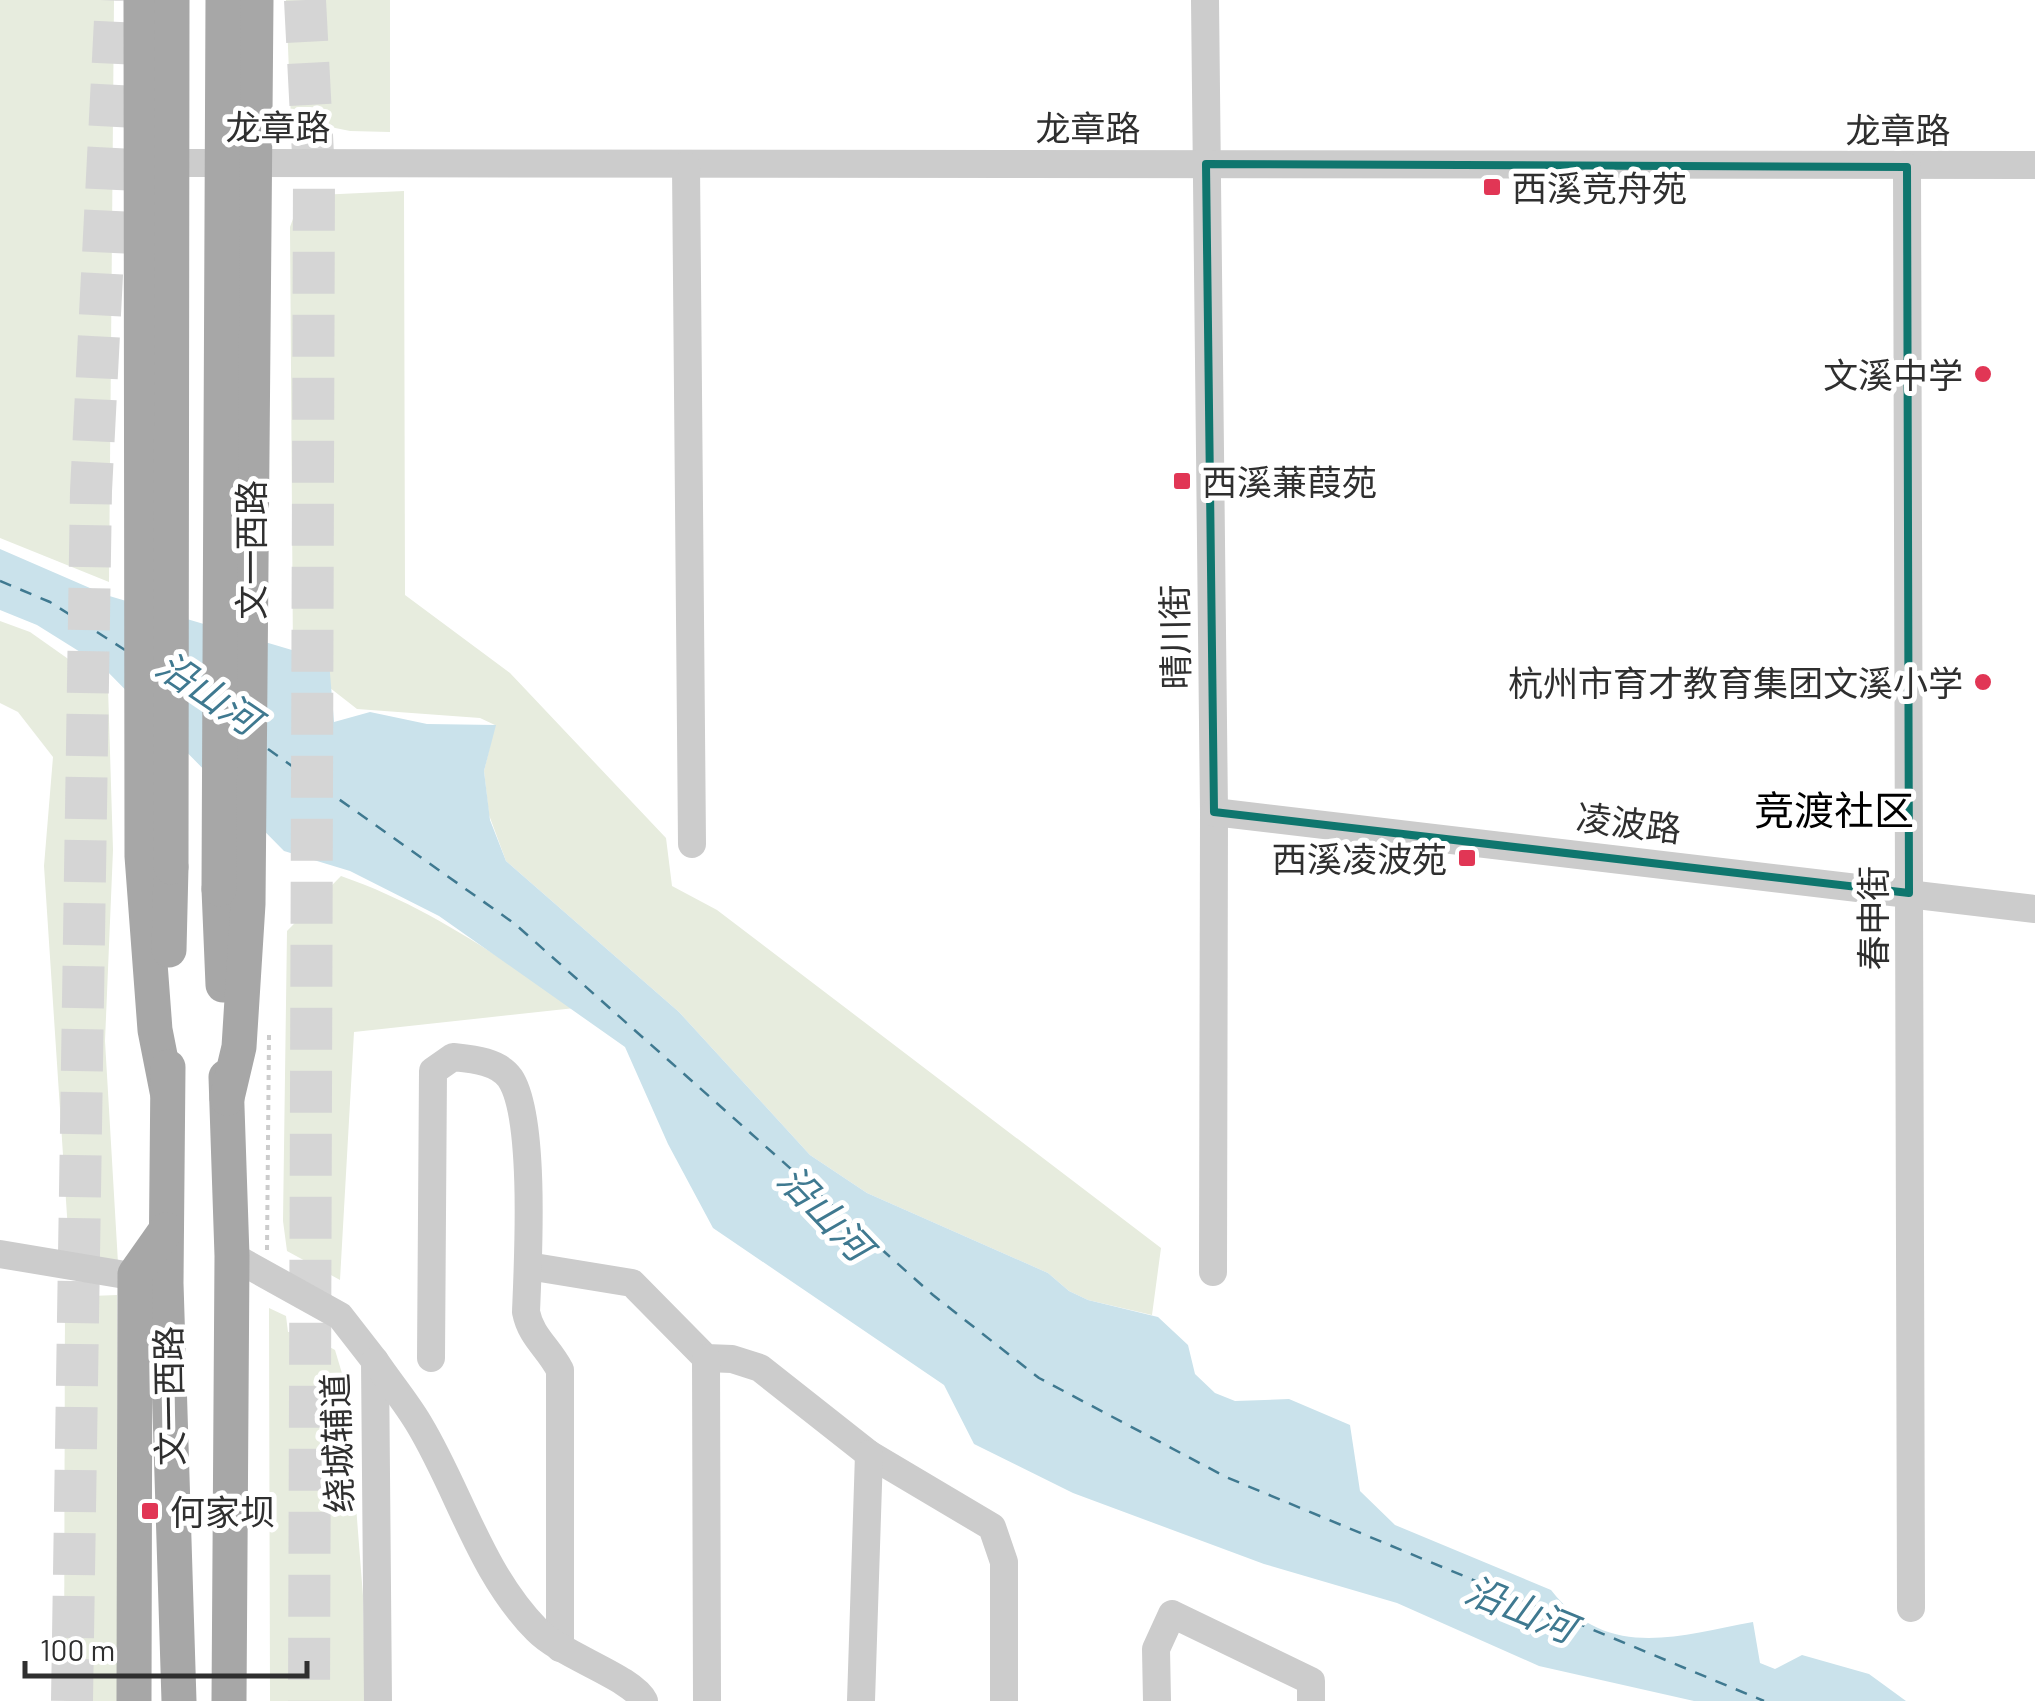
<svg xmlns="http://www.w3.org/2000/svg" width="2035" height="1701" font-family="Barlow,'Noto Sans SC',sans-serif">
<rect width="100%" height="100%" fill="#fff"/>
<g fill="#e7ecde">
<path d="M0,0h114l-5,582 -109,-44z"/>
<path d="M286,0h104v132l-40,-1 -59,-12z"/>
<path d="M404,191l1,404 105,78 156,165 6,48 45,24 444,338 -9,67 -64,-15 -19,-9 -21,-18 -181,-80 -57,-38 -131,-143 -173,-151 -17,-46 -5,-44 11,-46 -15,-7 -123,-9 -64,-50 -3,-432 8,-22 20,-10z"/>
<path d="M0,621l30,11 78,55 5,163 -8,191 13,222 -49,-17 -25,-380 9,-109 -35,-45 -18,-9z"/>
<path d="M341,876c87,30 158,81 234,132l-221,24 -14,248 -53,-29 -4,-30 4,-290z"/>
<path d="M117,1295v406h-53l1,-404z"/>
<path d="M269,1308l17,8 2,16 16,1 31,17 12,40 16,206 2,105h-95z"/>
</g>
<path fill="#cae2eb" d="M0,549l106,46 223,66 5,61 36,-10 57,12 69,1 -12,46 6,49 16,41 173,151 131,143 57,38 181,80 21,18 19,9 70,17 30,28 7,29 20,19 20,8 54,-2 61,26 10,66 35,34 156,65c56,71 126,46 202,32l7,41 15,6 27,-14 67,19 37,27h-212l-155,-35 -142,-63 -133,-39 -191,-71 -99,-49 -30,-59 -231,-157 -45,-84 -43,-97 -186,-131 -89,-45 -66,-20 -183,-186 -64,-40 -37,-15z"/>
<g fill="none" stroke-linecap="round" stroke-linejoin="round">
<g stroke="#3f7990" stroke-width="2.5" stroke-dasharray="12 10" stroke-linecap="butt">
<path d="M0,581l50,21 75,48"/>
<path d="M189,695l14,9"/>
<path d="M268,749l247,175 418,371 106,83 187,99 538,224"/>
</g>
<g stroke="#d5d5d5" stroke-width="42" stroke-dasharray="42 21" stroke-linecap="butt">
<path d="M305,0l9,174 -5,1527"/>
<path d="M72,1701l19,-1210 25,-491"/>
</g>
<path stroke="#ccc" stroke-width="4" stroke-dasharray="5 5" stroke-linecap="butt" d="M267,1250l2,-215"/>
<g stroke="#ccc" stroke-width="28">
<path d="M1205,0l9,812 -1,460"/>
<path d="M153,163l1882,2"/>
<path d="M686,166l6,678"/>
<path d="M1907,167l4,1441"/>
<path d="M1214,812l821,97"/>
<path d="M0,1254l155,26"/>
<path d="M232,1256l108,60 35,45 3,340"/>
<path d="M528,1266l104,17 74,75 26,1 28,9 109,86 123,73 12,35v139"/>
<path d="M431,1358l2,-287 20,-14c19,2 45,4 57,21 26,39 18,183 16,234 5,25 22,35 34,58v278"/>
<path d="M706,1358l1,343"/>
<path d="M375,1361c14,21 31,41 44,63 41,68 61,148 118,206 25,26 95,47 107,71"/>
<path d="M861,1701l8,-247"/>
<path d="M1157,1701l-1,-52 16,-35 139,67v20"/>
</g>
<g stroke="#a7a7a7" stroke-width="35">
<path d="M141,0l1,856 13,174 12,61"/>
<path d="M219,889l4,96"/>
<path d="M169,950l2,-83"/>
<path d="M168,1067l-2,216 13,418"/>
<path d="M226,1077l6,179 -3,445"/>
<path d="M227,1098l12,-51 9,-143 8,-904"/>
<path d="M134,1701l1,-427 31,-44"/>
</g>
<g stroke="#a7a7a7" stroke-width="35">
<path d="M171,867l1,-867"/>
<path d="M219,889l4,-889"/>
</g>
</g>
<path fill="none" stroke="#0f766e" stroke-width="8" stroke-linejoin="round" d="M1206,164l701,3 2,726 -695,-81z"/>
<g fill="#e13655" stroke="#fff" stroke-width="4">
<rect x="1482" y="177" width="20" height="20" rx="5"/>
<circle cx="1983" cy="374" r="10"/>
<rect x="1172" y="471" width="20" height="20" rx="5"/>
<circle cx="1983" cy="682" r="10"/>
<rect x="1457" y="848" width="20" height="20" rx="5"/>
<rect x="140" y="1501" width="20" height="20" rx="5"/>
</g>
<g text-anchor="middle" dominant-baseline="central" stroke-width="10" stroke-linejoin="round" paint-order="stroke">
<g font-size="35" fill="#2f2f2f" stroke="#fff">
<text x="278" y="126">龙章路</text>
<text x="1088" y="127">龙章路</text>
<text x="1898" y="129">龙章路</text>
<text transform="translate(250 550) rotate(-90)">文一西路</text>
<text transform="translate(1174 637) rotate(-91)">晴川街</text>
<text transform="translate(1629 822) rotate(7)">凌波路</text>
<text transform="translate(1872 918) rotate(-90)">春申街</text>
<text transform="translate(168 1396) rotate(-91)">文一西路</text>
<text transform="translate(336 1443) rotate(-92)">绕城辅道</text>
</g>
<g font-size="35" fill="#2f2f2f" stroke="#fff" text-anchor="start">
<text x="1512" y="187">西溪竞舟苑</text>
<text x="1963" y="374" text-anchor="end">文溪中学</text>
<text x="1202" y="481">西溪蒹葭苑</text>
<text x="1963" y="682" text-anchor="end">杭州市育才教育集团文溪小学</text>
<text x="1447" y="858" text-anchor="end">西溪凌波苑</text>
<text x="170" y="1511">何家坝</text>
</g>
<g font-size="38" font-style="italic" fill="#3f7990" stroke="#fff">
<text transform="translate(209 692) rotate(34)">沿山河</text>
<text transform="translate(826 1212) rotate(46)">沿山河</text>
<text transform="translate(1521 1608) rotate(22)">沿山河</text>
</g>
<g font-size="40" fill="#000" stroke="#fff">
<text x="1834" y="809">竞渡社区</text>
</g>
</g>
<path d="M25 1661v15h282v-15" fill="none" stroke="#2f2f2f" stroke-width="5"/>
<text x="40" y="1661" font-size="30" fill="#2f2f2f" stroke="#ffffff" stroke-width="8" paint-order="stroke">100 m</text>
</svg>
